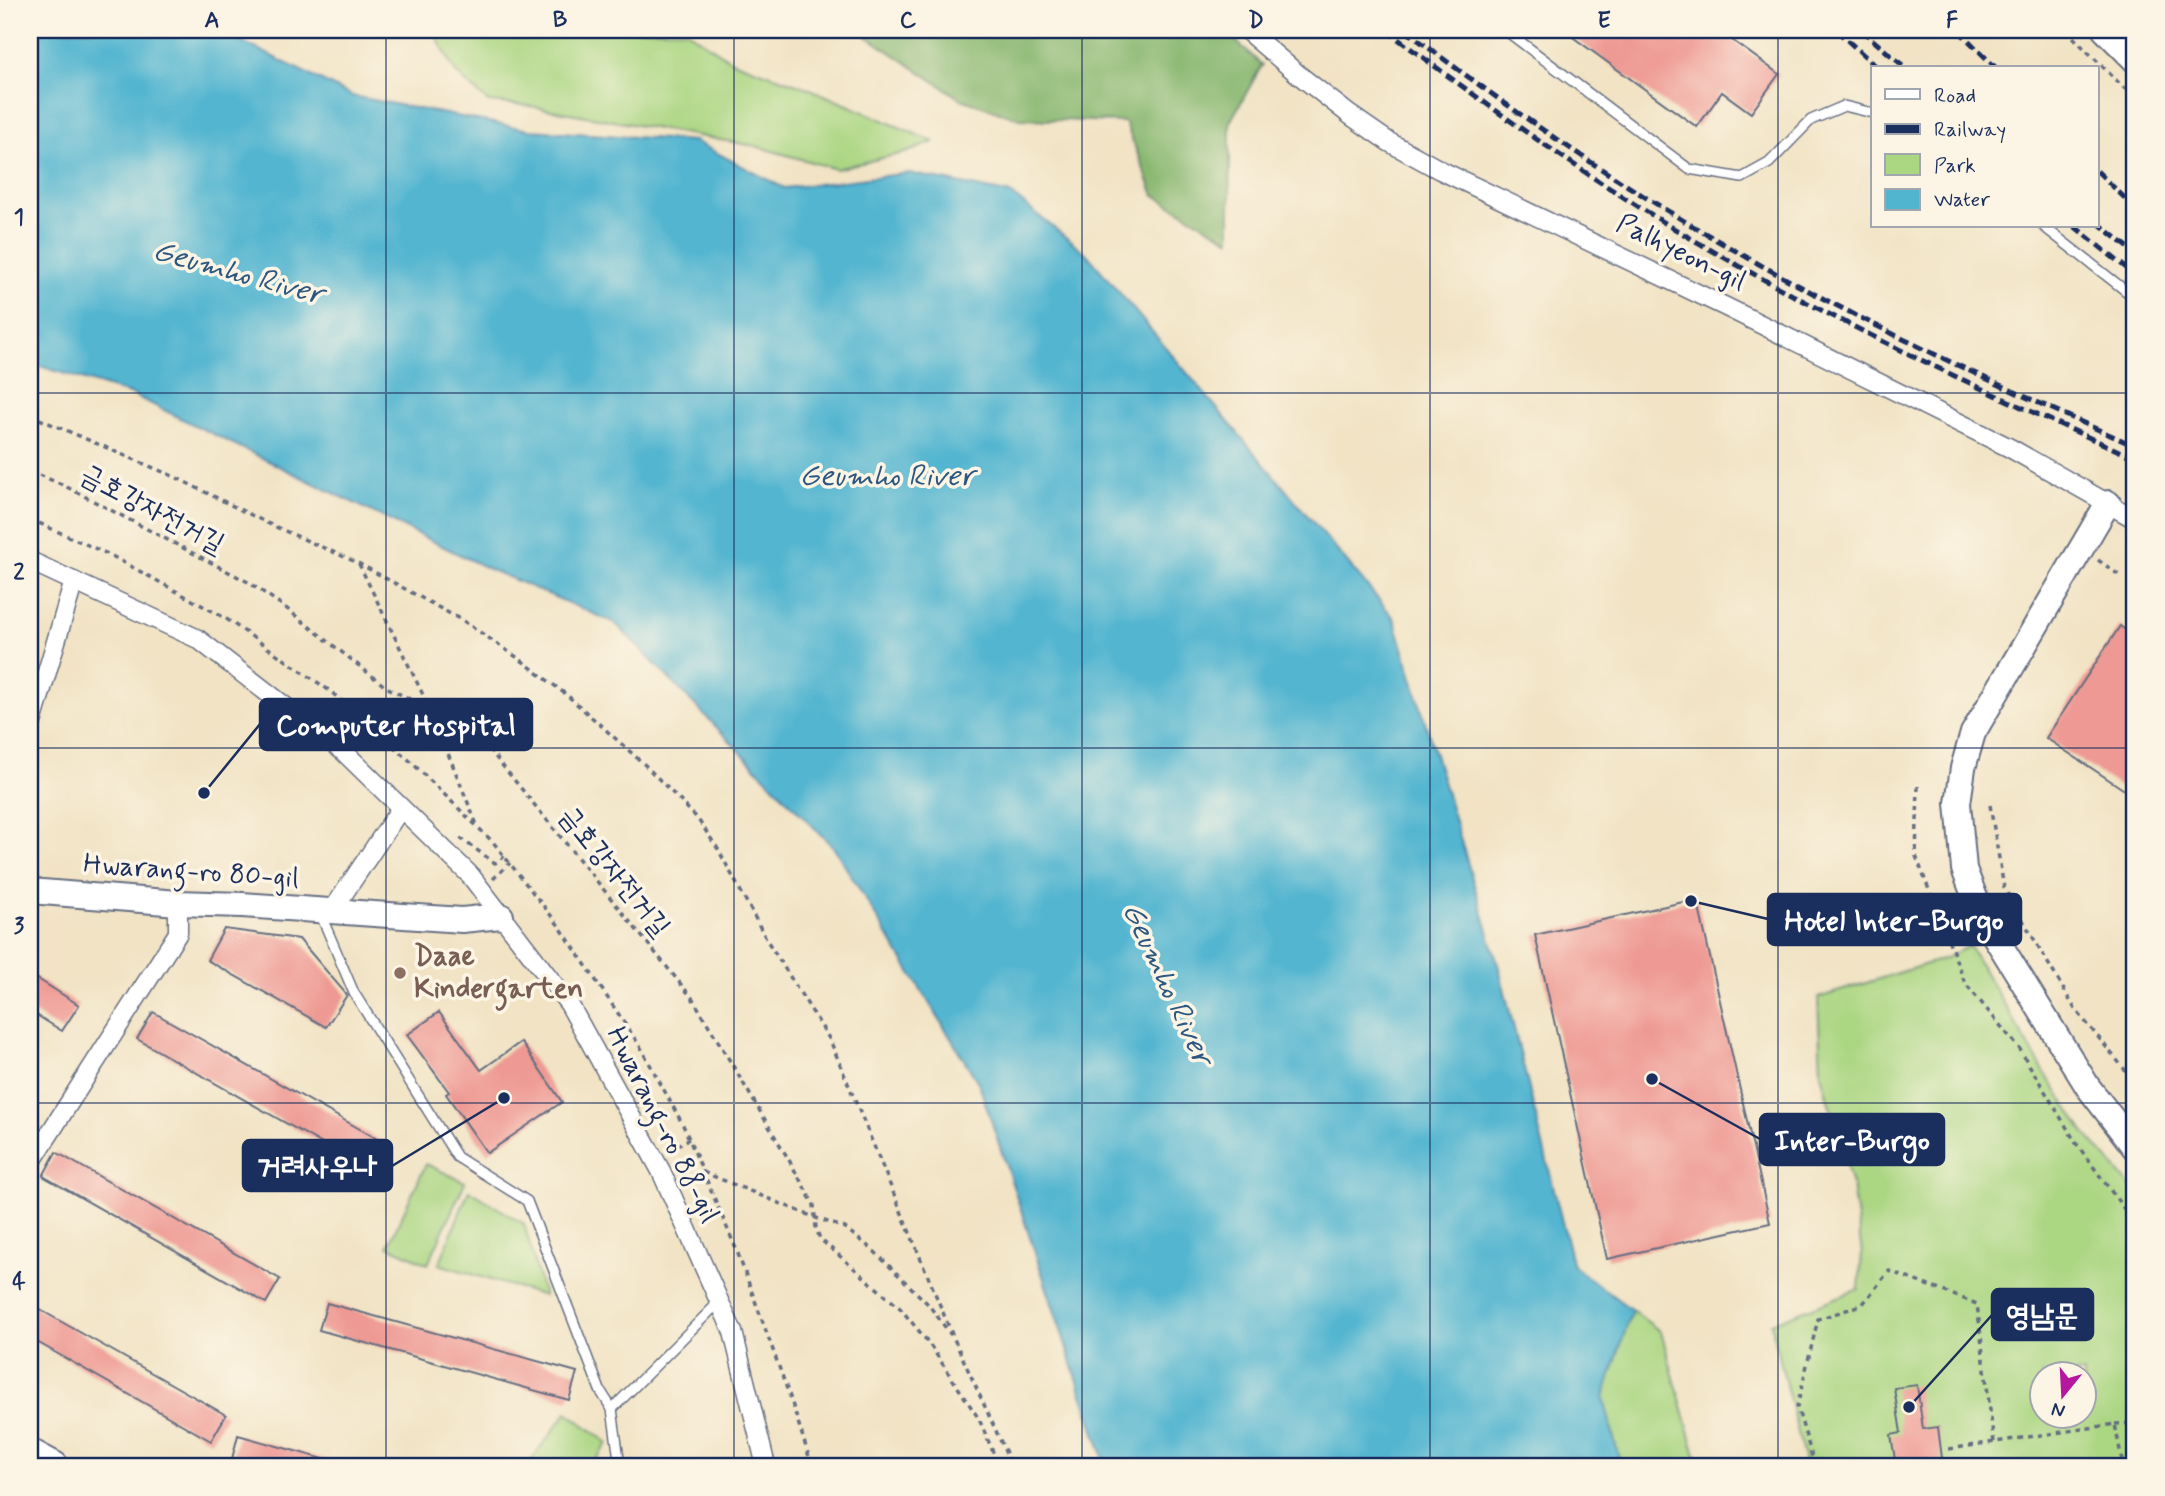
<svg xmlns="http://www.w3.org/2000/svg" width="2165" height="1496" font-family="Mynerve,'Poor Story',sans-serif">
<rect width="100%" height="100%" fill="#fcf5e5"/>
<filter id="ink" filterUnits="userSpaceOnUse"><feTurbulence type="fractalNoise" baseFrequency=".0143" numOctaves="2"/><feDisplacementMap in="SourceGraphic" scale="14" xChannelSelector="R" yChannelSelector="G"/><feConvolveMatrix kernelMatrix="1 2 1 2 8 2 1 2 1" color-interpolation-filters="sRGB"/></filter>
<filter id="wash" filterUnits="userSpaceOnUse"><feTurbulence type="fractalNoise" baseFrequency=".00686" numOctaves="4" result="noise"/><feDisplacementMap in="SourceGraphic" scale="28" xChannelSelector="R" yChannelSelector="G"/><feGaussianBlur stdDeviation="1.57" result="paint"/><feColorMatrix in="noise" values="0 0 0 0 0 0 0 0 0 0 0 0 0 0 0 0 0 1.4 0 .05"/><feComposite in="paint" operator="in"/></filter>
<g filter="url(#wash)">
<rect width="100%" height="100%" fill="#f1e3c4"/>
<g fill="#abd682" stroke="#638270" stroke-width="2" fill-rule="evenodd">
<path d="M433,30h253l46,31 76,27 126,54 -26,10 -72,17 -81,-23 -231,-41 -36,-3 -32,-29z"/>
<path d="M1969,946l79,132 36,54 51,59v275h-329l-35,-143 88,-34 3,-36 -10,-68 -31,-111 -3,-76 128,-40zM2042,1374h42v42h-42z"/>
<path d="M426,1164l39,18 -37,82 -40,-18z"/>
<path d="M469,1190l55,34 20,72 -105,-32z"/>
<path d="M1632,1310l29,22 38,134h-78l-18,-68z"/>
<path d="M567,1412l41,31 -17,23h-64z"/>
</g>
<path fill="#88b770" stroke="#527367" stroke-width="2" d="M857,30h367l38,35 -32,57v118l-76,-45 -29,-73 -105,-3 -59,-20z"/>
<path fill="#52b5d0" stroke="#367297" stroke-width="2" d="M30,30h189l133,66 178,34 164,11 90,47 125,-15 102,21 75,59 308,365 104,346 75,302 59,44 -28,88 17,68h-515l-127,-382 -145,-236 -219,-225 -126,-54 -356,-174 -103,-32z"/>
<g id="blocks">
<g fill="#ee9993">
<path d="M1563,30h155l61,44 -28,39 -29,-21 -25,35z"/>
<path d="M2120,626l15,11v160l-89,-59z"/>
<path d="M1697,899l73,324 -163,36 -72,-324z"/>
<path d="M224,929l75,10 48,56 -21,32 -119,-67z"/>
<path d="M30,974l49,31 -17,26 -32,-20z"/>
<path d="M153,1012l228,129 -16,27 -228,-129z"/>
<path d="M439,1012l42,58 40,-28 41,60 -75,51 -41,-59 3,-2 -42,-57z"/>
<path d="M56,1152l224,127 -14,24 -223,-127z"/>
<path d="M327,1303l250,69 -8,28 -250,-70z"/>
<path d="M30,1304l196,111 -15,26 -181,-103z"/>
<path d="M1917,1385l6,44 15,-2 5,39h-47l-5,-31 10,-2 -7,-45z"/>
<path d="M238,1435l96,27 -1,4h-90l-12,-3z"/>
</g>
</g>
</g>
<g filter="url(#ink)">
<use href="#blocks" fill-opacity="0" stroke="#666e82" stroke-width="2"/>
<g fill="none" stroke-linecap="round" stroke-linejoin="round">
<defs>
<g id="lane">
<path d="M1505,30l184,139 53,9 27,-15 42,-43 33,-14 29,7"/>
<path d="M2043,226l92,72"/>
<path d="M320,913l34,80 103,164 70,44 73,189 12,19 8,57"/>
<path d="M612,1409l107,-107"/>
</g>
<g id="street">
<path d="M1246,30l53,45 51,40 39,27 51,28 286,137 284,141 125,71"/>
<path d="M30,561l168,78 146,113 126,123 99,129 92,167 72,161 33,134"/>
<path d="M30,729l44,-148"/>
<path d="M332,911l69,-103"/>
<path d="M30,1164l148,-231v-30"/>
</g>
<g id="secondary">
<path d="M2105,30l30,30"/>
<path d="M2108,503l-135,230 -10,35 -5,35 6,66 13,34 20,37 91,147 47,61"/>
<path d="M30,891l148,12 64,2 220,15 39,-4"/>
</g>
<path id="primary" d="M30,1453l24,13"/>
</defs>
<use href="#lane" stroke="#666e82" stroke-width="12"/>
<use href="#street" stroke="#666e82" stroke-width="21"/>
<use href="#secondary" stroke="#666e82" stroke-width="28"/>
<use href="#primary" stroke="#666e82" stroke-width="32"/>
<g stroke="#666e82" stroke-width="3.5" stroke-dasharray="5 5" stroke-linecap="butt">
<path d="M2066,30l69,69"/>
<path d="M30,415l145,62 92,46 91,40 107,59 56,38 47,36 77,69 52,53 21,31 50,93 62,98 124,299 58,127"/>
<path d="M30,471l33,14 185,97 34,23 104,82 89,45 218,267 96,161 25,45 2,23 4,11 80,69 28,34 51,77 20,47"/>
<path d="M30,519l82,37 113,62 105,73 79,69 84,82 67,85 80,119 43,79 54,126 54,149 21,66"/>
<path d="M2098,560l24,17"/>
<path d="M359,564l71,145 47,116"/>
<path d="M1918,786l-2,70 49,127 54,65 57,95 59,81"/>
<path d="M1990,805l14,83 71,121 60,73"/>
<path d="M460,838l35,25 5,-2 4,-5"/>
<path d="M493,879l17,-16"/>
<path d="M668,1150l21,-11"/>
<path d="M703,1172l113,46 29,10 29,23 54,53 23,31"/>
<path d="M2115,1424l20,-1"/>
<path d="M1949,1449l166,-25 8,42"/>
<path d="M1815,1466l-18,-59 21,-88 44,-14 27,-34 88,33 17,139"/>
<path d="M1838,1466l50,-7"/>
</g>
<use href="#lane" stroke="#fff" stroke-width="9"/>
<use href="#street" stroke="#fff" stroke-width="18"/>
<use href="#secondary" stroke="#fff" stroke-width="24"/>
<use href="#primary" stroke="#fff" stroke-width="28"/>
<g stroke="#1b2f5e" stroke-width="5" stroke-dasharray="10 5" stroke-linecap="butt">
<path d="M1386,30c91,68 182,134 279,193 151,91 310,164 470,235"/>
<path d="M1405,30c86,65 174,127 266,183 148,90 306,163 464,233"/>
<path d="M1836,30l42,38"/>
<path d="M1861,30l45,38"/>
<path d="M1958,30l38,38"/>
<path d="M2097,171l38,37"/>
<path d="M2097,222l38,31"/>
<path d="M2074,226l61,49"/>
</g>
</g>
</g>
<path fill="none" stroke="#1b2f5e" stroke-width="2" stroke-opacity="0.55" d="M386,30v1436M734,30v1436M1082,30v1436M1430,30v1436M1778,30v1436M30,393h2105M30,748h2105M30,1103h2105"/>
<circle fill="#8d6e63" stroke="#fcf5e5" stroke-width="2.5" cx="400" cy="973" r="7"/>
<g text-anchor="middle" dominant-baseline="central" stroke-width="7" stroke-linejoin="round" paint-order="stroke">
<g font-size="28" fill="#1b2f5e" stroke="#fcf5e5">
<text transform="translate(1681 253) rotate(26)">Palhyeon-gil</text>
<text transform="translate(152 510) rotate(28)">금호강자전거길</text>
<text transform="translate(191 872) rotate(4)">Hwarang-ro 80-gil</text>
<text transform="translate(614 872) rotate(51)">금호강자전거길</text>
<text transform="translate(662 1125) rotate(63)">Hwarang-ro 88-gil</text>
</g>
<g font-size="28" font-weight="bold" fill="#785e54" stroke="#fcf5e5" text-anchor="start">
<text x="414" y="957">Daae<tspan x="414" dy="32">Kindergarten</tspan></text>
</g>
<g font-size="30" font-style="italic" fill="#2c5780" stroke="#fcf5e5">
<text transform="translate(238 273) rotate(15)">Geumho River</text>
<text x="887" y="476">Geumho River</text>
<text transform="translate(1167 984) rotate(65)">Geumho River</text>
</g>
</g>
<path fill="none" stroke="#1b2f5e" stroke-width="2.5" d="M204 793L260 724M1691 901L1768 919M1652 1079L1760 1139M504 1098L392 1166M1909 1407L1992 1315"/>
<g fill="#1b2f5e" stroke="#fcf5e5" stroke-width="2.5">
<circle cx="204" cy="793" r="7"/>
<circle cx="1691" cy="901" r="7"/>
<circle cx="1652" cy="1079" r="7"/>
<circle cx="504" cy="1098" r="7"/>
<circle cx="1909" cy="1407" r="7"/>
</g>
<g fill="#1b2f5e" stroke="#1b2f5e" stroke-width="2.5">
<rect x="260" y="699" width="272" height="51" rx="7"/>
<rect x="1768" y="894" width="253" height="51" rx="7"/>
<rect x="1760" y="1114" width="184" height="51" rx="7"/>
<rect x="243" y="1140" width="149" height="51" rx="7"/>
<rect x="1992" y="1289" width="101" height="51" rx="7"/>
</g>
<g font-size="30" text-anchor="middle" font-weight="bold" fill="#fff">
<text x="396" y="735">Computer Hospital</text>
<text x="1894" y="930">Hotel Inter-Burgo</text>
<text x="1852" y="1150">Inter-Burgo</text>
<text x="317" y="1176">거려사우나</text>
<text x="2042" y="1325">영남문</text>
</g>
<rect width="2165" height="1496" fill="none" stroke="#fcf5e5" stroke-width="77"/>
<rect x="1871" y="66" width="228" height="161" fill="#fcf5e5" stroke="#a2a6af" stroke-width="2"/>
<rect x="1885" y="89" width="35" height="10" fill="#ffffff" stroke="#a2a6af" stroke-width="2"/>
<text x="1934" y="102" font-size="21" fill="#1b2f5e">Road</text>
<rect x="1885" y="124" width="35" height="10" fill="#1b2f5e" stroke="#a2a6af" stroke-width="2"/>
<text x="1934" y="136" font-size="21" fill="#1b2f5e">Railway</text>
<rect x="1885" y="154" width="35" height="21" fill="#abd682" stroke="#a2a6af" stroke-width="2"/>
<text x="1934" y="172" font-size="21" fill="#1b2f5e">Park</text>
<rect x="1885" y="189" width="35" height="21" fill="#52b5d0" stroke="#a2a6af" stroke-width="2"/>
<text x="1934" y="206" font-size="21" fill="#1b2f5e">Water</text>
<g transform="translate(2063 1395) rotate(198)"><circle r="33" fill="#fcf5e5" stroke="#a2a6af" stroke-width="2"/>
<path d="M0-5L12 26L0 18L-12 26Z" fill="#b5179e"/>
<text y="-10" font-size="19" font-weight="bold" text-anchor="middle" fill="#1b2f5e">N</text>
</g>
<rect x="38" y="38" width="2088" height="1420" fill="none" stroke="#1b2f5e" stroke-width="2.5"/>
<g font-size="23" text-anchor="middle" font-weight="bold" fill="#1b2f5e">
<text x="212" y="27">A</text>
<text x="560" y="27">B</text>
<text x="908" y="27">C</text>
<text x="1256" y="27">D</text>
<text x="1604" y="27">E</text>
<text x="1952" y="27">F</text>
<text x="19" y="224">1</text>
<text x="19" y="579">2</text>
<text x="19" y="933">3</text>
<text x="19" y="1288">4</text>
</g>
</svg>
